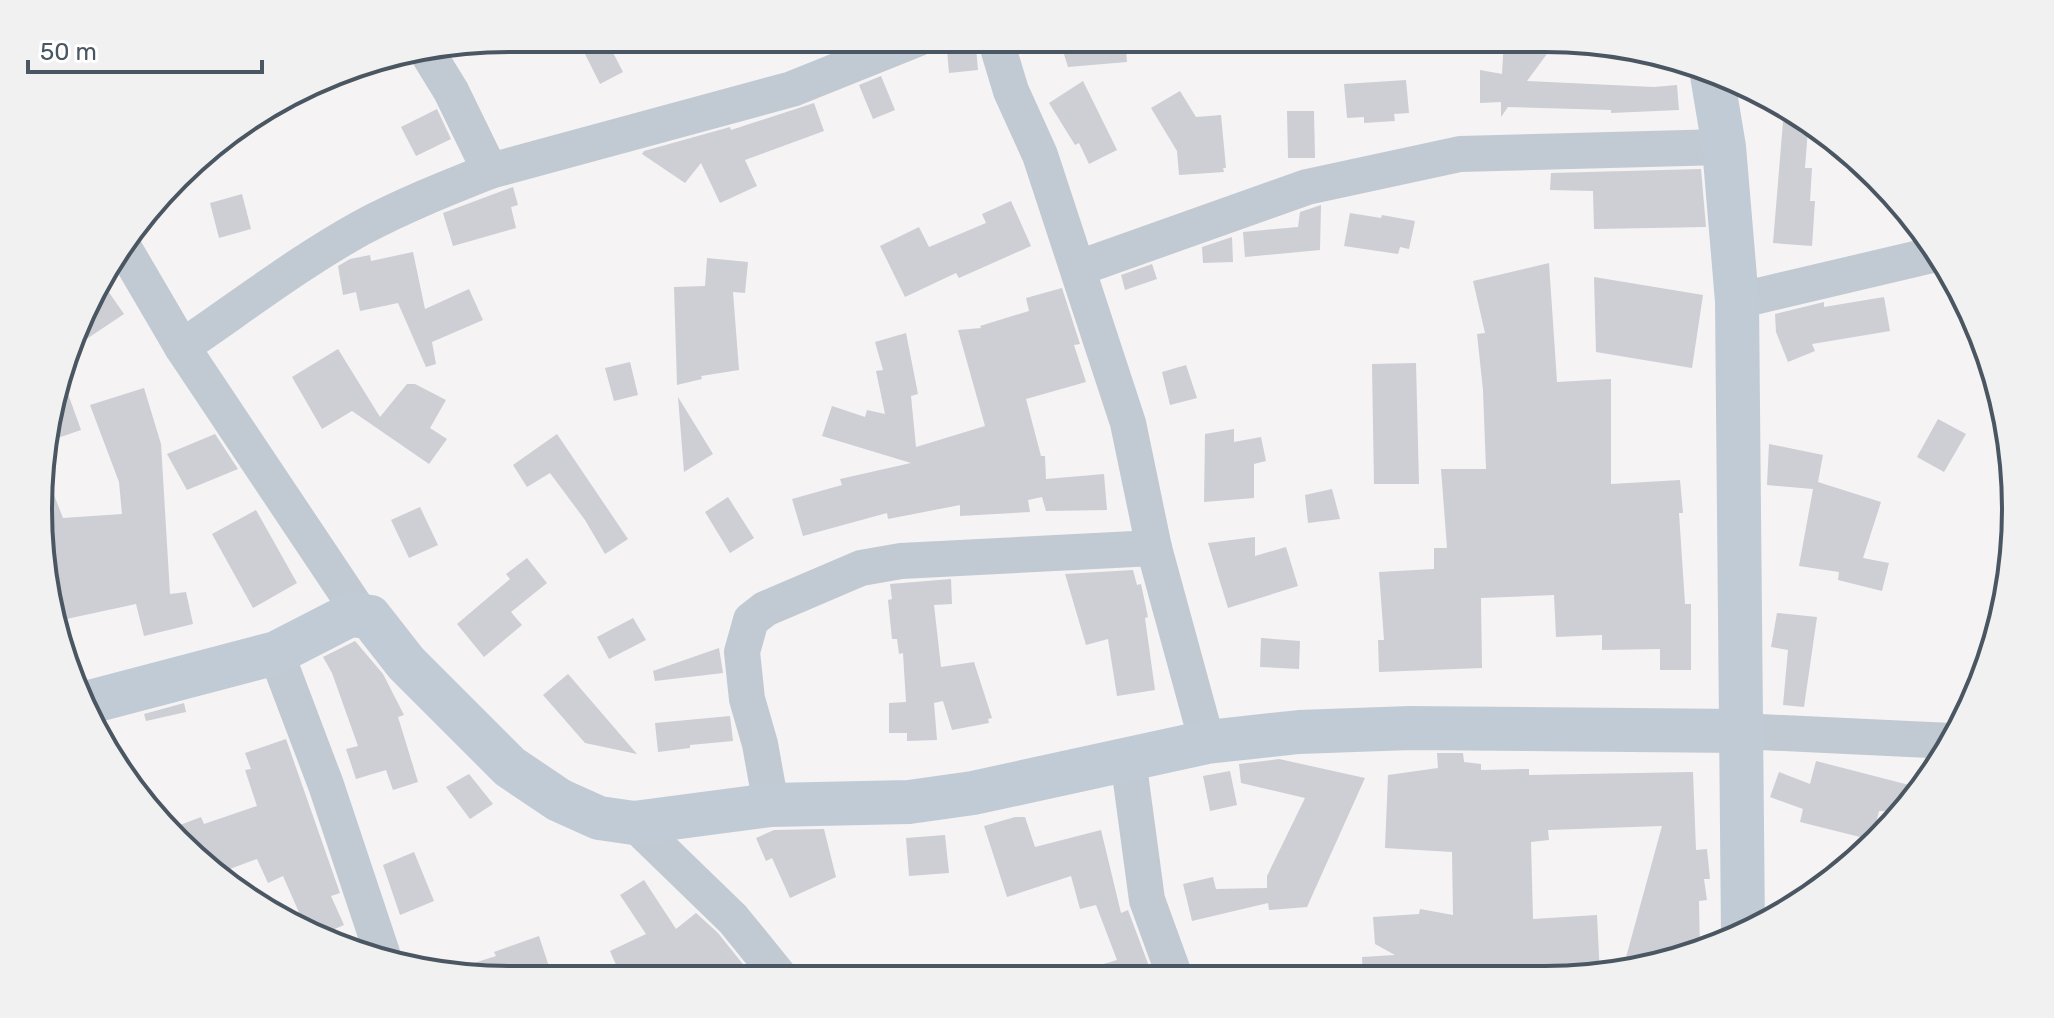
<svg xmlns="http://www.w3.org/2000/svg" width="2054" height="1018" font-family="Rubik,sans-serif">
<rect width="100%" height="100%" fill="#f5f3f3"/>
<g fill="#cdcfd5">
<path d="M946,38h29l3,32 -29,3z"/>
<path d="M1059,38l66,1 2,23 -59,5z"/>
<path d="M1504,39h54l-31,42 127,6 23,-2 2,25 -68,3v-3l-103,-3 -7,10v-15l-21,1v-33l22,4z"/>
<path d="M607,41l16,31 -23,12 -16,-32z"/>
<path d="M881,76l14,34 -22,9 -14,-34z"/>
<path d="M1406,80l3,33 -15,1 1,7 -31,2v-6l-17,1 -3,-34z"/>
<path d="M1083,81l34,69 -28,14 -10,-21 -4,2 -26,-42z"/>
<path d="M1180,91l16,26 25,-2 5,53h-3l1,4 -45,3 -2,-24 -26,-43z"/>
<path d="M814,103l10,28 -79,29 12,26 -37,17 -19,-40 -16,20 -43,-29 2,-3 86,-24 1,3z"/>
<path d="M437,109l14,30 -35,17 -15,-29z"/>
<path d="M1287,111h27l1,47h-27z"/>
<path d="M1783,122l19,2 6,4 -3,40h7l-2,33h5l-3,45 -39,-3z"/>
<path d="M1701,169l5,58 -112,2 -1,-38 -43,-1 1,-17z"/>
<path d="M513,187l5,18 -7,2 5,21 -63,18 -10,-33z"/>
<path d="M242,194l9,35 -32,9 -9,-35z"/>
<path d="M1011,201l20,45 -72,32 -3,-5 -51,24 -25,-51 39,-19 10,20 57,-24 -4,-9z"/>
<path d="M1321,205l-1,45 -75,7 -2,-25 55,-5 2,-15z"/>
<path d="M1350,213l31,5 1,-3 33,6 -6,28 -9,-2 -2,7 -54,-8z"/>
<path d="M1232,237l1,25 -30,1 -1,-16z"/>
<path d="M413,252l12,57 44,-20 14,31 -51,22 4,22 -10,3 -28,-64 -38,8 -4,-19 -13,3 -5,-29 12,-7 20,-4 1,6z"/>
<path d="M707,258l41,4 -3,31 -12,-1 6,78 -38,6 1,3 -25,6 -3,-98 31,-1z"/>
<path d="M1549,263l8,119 54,-3v105l69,-4 3,33h-4l6,91h6v66h-31v-21l-58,1v-15l-46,2 -2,-42 -73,3 1,70 -103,4 -1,-32h6l-5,-68 55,-3v-21h13l-6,-79h45l-3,-79 -6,-56 8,-1 -12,-52z"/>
<path d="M1152,264l5,15 -32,11 -4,-15z"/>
<path d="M1594,277l109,18 -11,73 -96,-16z"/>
<path d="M99,278l25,36 -51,34 16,-42z"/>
<path d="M1062,288l18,56 -6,1 12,37 -60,17 15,57h4l1,23 58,-5 3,36 -61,1 -4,-14 -14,3 2,12 -70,4v-11l-72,14 -1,-6 -84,23 -11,-37 50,-14 -2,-6 71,-16 -89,-27 10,-30 33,11 2,-7 18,4 -9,-43 7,-1 -8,-28 31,-9 12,61 -7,2 5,51 69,-21 -27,-96 23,-2 -1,-2 49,-15 -3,-13z"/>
<path d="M1884,297l6,34 -78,13 3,7 -27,11 -12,-30 -1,-18 49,-12v5z"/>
<path d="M338,349l42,68 27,-33h8l31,16 -16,28 17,11 -18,25 -77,-53 -30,18 -30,-52z"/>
<path d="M630,362l8,33 -24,6 -9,-33z"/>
<path d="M1416,363l3,121h-45l-2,-120z"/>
<path d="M1186,365l11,33 -27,7 -8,-33z"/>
<path d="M62,377l19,53 -35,12 1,-25z"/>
<path d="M144,388l17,56 9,150 16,-2 7,32 -49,12 -8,-32 -79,17 -15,-51 3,-98 18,46 59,-4 -3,-32 -29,-77z"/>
<path d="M678,397l35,57 -29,18z"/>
<path d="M1938,419l28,15 -22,38 -27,-15z"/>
<path d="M1234,429v13l27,-5 5,24 -12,3v34l-50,4 1,-68z"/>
<path d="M215,434l23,35 -51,21 -20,-36z"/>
<path d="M557,434l71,105 -23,15 -20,-34 -35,-47 -23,14 -14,-22z"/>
<path d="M1769,444l54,11 -5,27 63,20 -18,56 26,5 -7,28 -44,-11 1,-8 -40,-6 14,-77 -46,-4z"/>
<path d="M1332,489l8,30 -32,4 -3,-28z"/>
<path d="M728,497l26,41 -24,15 -25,-41z"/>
<path d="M420,507l18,38 -29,13 -18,-38z"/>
<path d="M256,510l41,73 -44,25 -41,-74z"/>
<path d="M1255,537v19l31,-9 12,39 -70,22 -20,-65z"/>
<path d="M527,558l20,25 -36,29 11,13 -38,32 -27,-33 53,-45 -4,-5z"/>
<path d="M1133,570l4,15 4,-1 7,33 -3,1 10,72 -38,6 -9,-57 -22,6 -21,-71z"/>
<path d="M951,579l1,25 -18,1 7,62 33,-5 18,56 -4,1 1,4 -37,7 -9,-29 -9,2 3,37 -30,1v-8h-18v-30l17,-1 -3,-49 -4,1 -2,-15h-5l-4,-39 4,-1 -2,-15z"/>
<path d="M1777,613l40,4 -13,90 -21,-2 5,-55 -17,-3z"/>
<path d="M633,618l13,22 -37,19 -12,-22z"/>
<path d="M1261,638l39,3 -1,28 -39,-2z"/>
<path d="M355,641l28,33 21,41 -6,2 20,65 -25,8 -7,-20 -30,9 -10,-30 12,-3 -26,-73 -9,-16z"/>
<path d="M719,648l4,25 -68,8 -2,-10z"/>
<path d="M568,674l69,80 -52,-11 -42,-48z"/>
<path d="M184,703l2,9 -40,9 -2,-7z"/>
<path d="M730,716l3,25 -43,4v3l-32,4 -3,-29z"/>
<path d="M286,739l54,154 -9,3 13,29 -26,11 -10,-3 -25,-57 -15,7 -11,-24 -38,14 -43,-31 -9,-12 34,-13 3,7 53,-18 -12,-36 6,-1 -6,-16z"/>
<path d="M1437,753h26l1,9 17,2v6l48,-1v6l164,-3 3,78 11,-1 3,30h-6l3,21 -8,1 1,52 -78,19 40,-146 -114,4 1,10 -18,2 2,77 64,-4 3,61h-35v-7l-36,7 -166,1 -1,-20 33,-2 -20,-11 -2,-27 46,-3 1,-5 33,6 -1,-63 -67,-4 3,-73 50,-7z"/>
<path d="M1279,759l86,19 -58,129 -38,3 -1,-7 -76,18 -9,-37 30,-7 3,12 51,-1v-12l38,-78 -64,-15 -2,-19z"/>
<path d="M1816,761l97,25v13l-9,13 -25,-1 -7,29 -72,-18 3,-13 -33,-12 9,-25 31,12z"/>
<path d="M1230,771l7,34 -27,6 -7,-35z"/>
<path d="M469,774l24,30 -23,15 -24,-32z"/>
<path d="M1015,817h10l10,30 66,-17 20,83 7,-3 25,67h-72l-1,-6 37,-11 -21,-55 -16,4 -9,-33 -64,21 -23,-71z"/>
<path d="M824,829l12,48 -46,21 -18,-40 -6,3 -10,-23 18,-8z"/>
<path d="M945,835l4,38 -40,3 -3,-38z"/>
<path d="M414,852l20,49 -34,14 -17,-50z"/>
<path d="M644,880l32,49 20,-16 22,20 36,45 -129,1 -5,-5 -10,-23 36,-17 -26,-39z"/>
<path d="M539,936l14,43h-74l-30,-8 47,-15 -2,-4z"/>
</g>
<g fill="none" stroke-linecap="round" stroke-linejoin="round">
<g stroke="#c1cad2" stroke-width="36">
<path d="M995,38l16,53 29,64 88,268 26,125 53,194"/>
<path d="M427,52l24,39 39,80"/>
<path d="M124,248l58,99 179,268"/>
<path d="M1079,268l228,-81 153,-33 264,-7"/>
<path d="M1737,301l195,-46"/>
<path d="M182,347c59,-40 116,-84 179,-119 41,-22 86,-40 129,-57l302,-82 127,-51"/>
<path d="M276,653l50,132 56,168"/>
<path d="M1740,731l211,10"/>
<path d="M1128,759l19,141 28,77"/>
<path d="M771,805l-11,-61 -13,-45 -5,-47 9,-32 14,-11 96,-41 40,-7 253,-13"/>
<path d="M634,823l99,96 48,59"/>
</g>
<g stroke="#c1cbd6" stroke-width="44">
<path d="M1712,75l12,72 13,154 6,631"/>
<path d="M82,704l194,-51 74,-38 20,2 36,46 104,104 49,33 40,18 35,5 137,-18 138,-3 64,-9 234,-51 92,-10 111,-4 330,3"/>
</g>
</g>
<path d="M0 0H2054V1018H0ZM509 52H1545A457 457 0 0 1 2002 509V509A457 457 0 0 1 1545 966H509A457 457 0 0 1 52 509V509A457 457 0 0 1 509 52Z" fill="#f1f1f2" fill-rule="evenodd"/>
<path fill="none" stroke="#4a5661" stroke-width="4" d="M509 52H1545A457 457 0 0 1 2002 509V509A457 457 0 0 1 1545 966H509A457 457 0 0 1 52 509V509A457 457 0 0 1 509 52Z"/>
<path d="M28 60v12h234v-12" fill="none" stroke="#4a5661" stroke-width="4"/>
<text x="40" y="60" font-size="24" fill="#4a5661" stroke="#ffffff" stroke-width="6" paint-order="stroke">50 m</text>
</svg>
